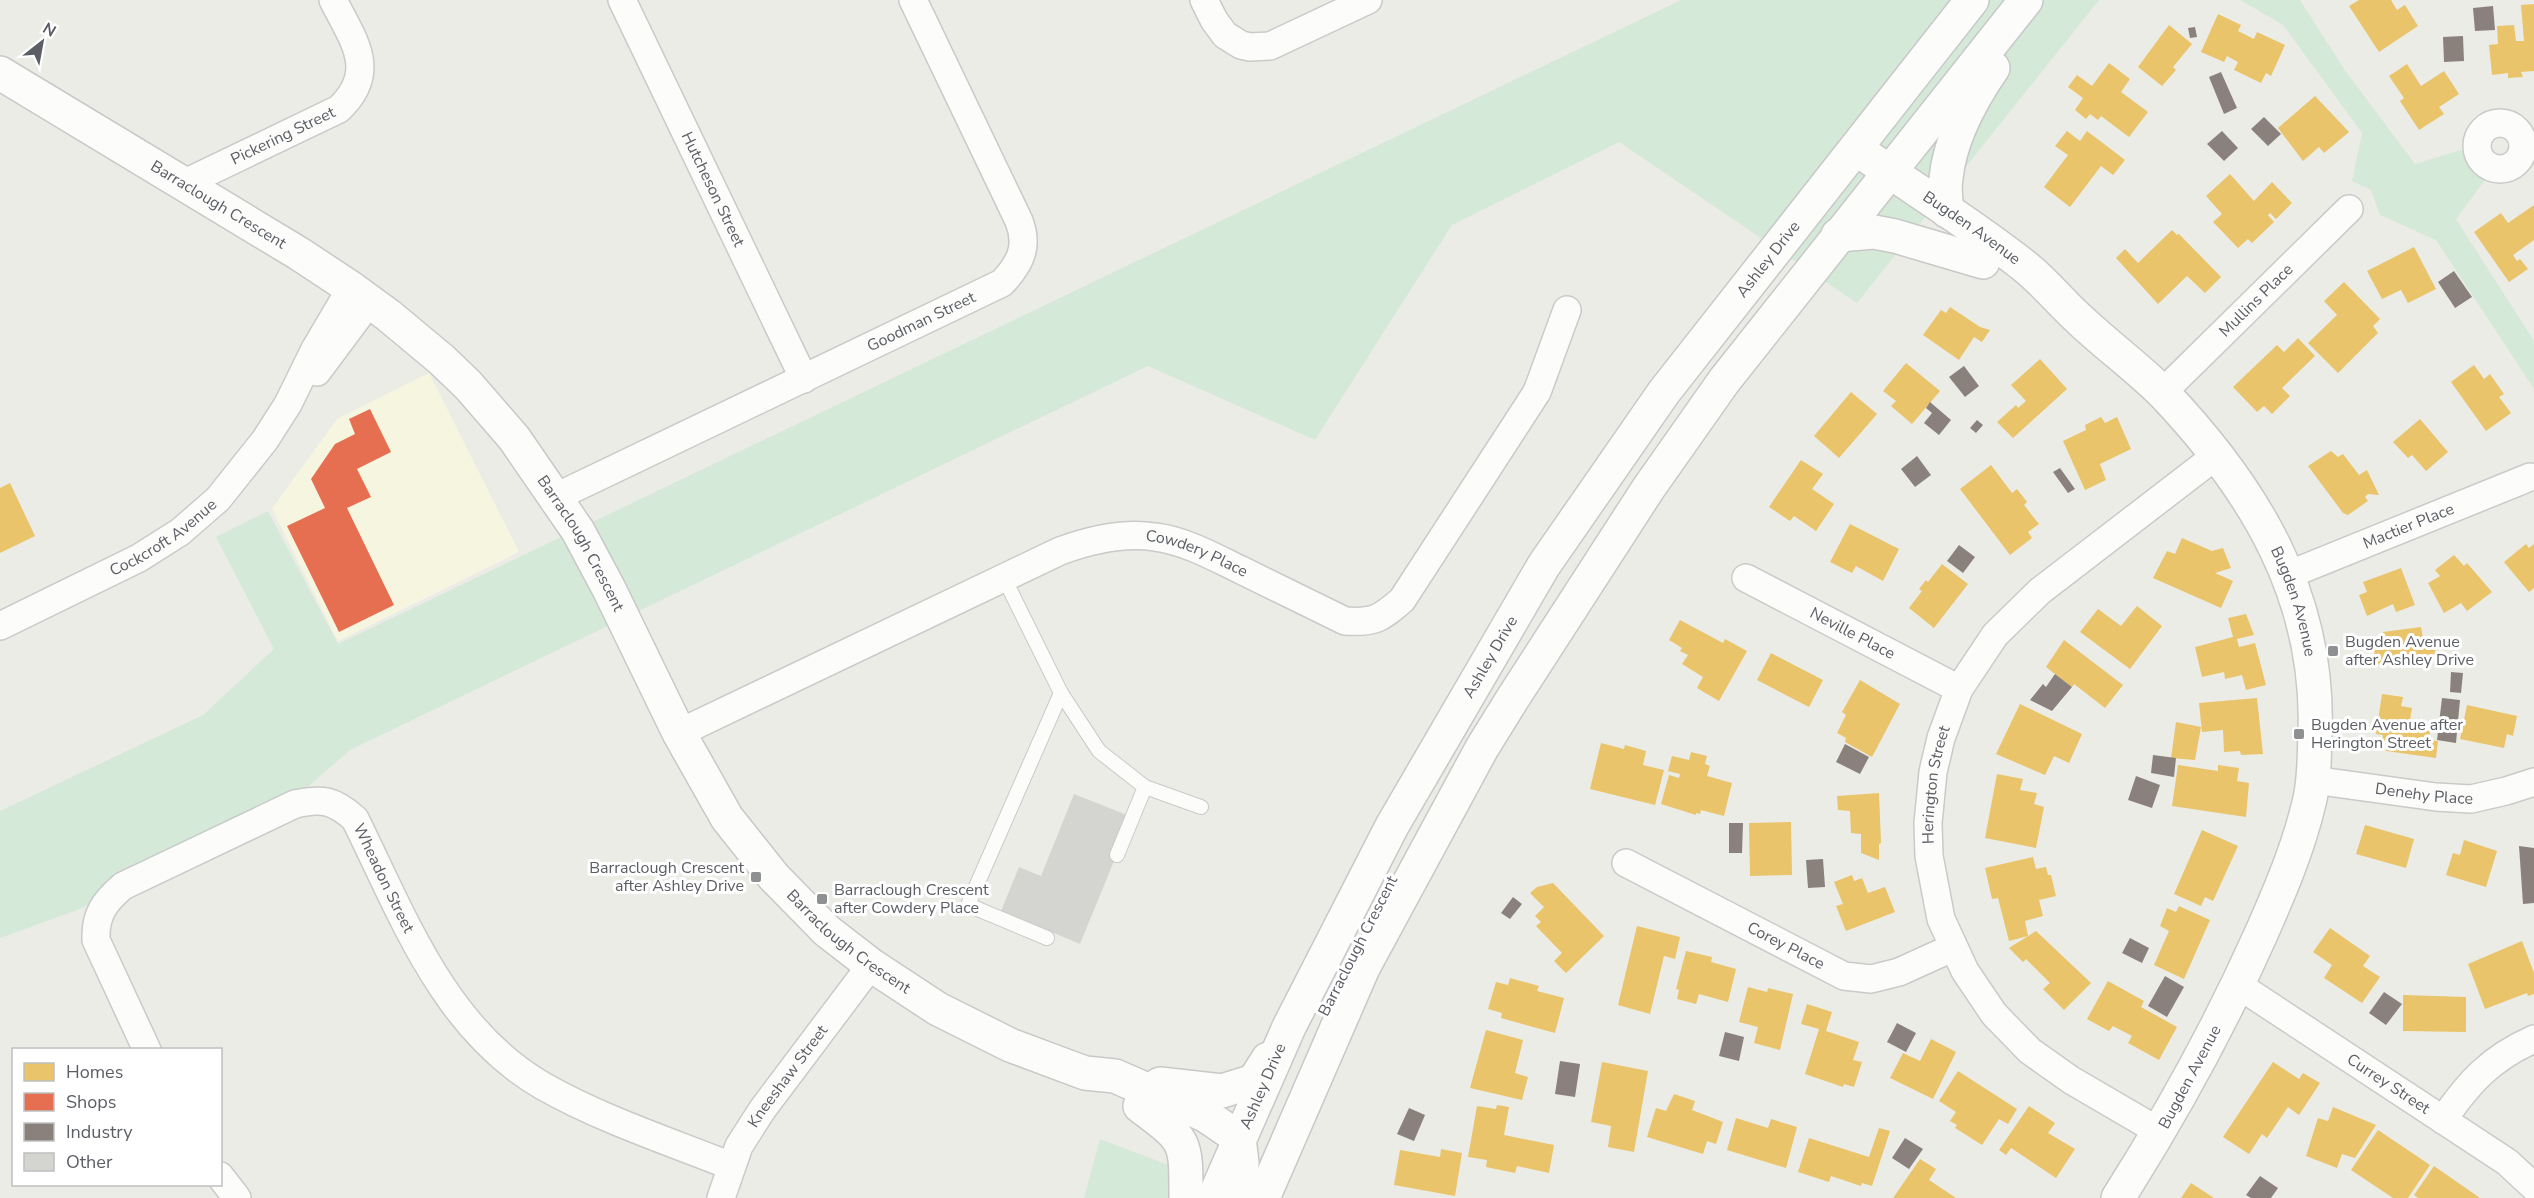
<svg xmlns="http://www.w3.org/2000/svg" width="2534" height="1198" font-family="'Nunito Sans',sans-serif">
<rect width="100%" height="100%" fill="#ecece7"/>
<path fill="#f6f6e0" d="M429,373l90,179 -181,89 -66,-132 65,-90z"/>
<g fill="#d4e9d7">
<path d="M1681,0h418l-242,303 -238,-161 -167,83 -137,215 -167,-74 -798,384 -47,41 -223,118 -80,29v-127l203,-96 71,-66 -58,-112 52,-26 70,133z"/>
<path d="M2240,0h60l44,69 71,95 46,-14 10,15 14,15 -29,39 78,122v48l-98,-149 -56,-25 -9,-25 -19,-9 10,-48 -79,-108z"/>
<path d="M1100,1139l155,59h-171z"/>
</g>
<g fill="#e9c46a">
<path d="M2359,0h32l6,10 8,-5 13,21 -39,26 -30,-46z"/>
<path d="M2534,4v67l-13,1 2,5 -15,1v-5l-16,2 -3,-30 9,-1 -1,-18 17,-1 2,16h8l-3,-36z"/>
<path d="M2218,14l23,11 -3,6 16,8 3,-7 28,13 -14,31 -5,-3 -5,10 -27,-13 4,-8 -11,-6 -3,6 -23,-10z"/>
<path d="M2169,25l23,19 -19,23 3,3 -14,16 -24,-19z"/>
<path d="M2109,63l21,16 -9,13 27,20 -19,25 -28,-21 -3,4 -8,-6 -4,5 -11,-9 8,-12 -15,-11 9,-12 15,11z"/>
<path d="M2407,64l14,22 23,-15 15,23 -20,13 5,7 -25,16 -19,-29 4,-3 -15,-22z"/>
<path d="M2315,96l34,36 -25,21 -5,-6 -16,14 -25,-33z"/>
<path d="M2067,131l13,10 7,-10 38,29 -12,15 -12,-9 -31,41 -26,-20 24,-32 -13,-9z"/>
<path d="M2230,174l24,27 18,-19 20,21 -16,16 -6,-6 -2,2 6,7 -22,21 -4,-4 -10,9 -25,-26 9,-8 -16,-18z"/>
<path d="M2534,205v35l-21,15 4,6 3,-2 8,10 -19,13 -35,-50 27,-19 7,10z"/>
<path d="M2172,230l5,5 2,-1 42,43 -16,16 -18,-17 -29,28 -42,-46 9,-9 13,14z"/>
<path d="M2414,247l22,42 -28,14 -7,-13 -19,9 -15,-28z"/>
<path d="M2344,282l36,37 -7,7 5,7 -40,40 -30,-30 29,-28 -13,-14z"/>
<path d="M1950,307l30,20 10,3 -8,12 -8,-5 -15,23 -36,-25 18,-25 5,3z"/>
<path d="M2298,338l17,18 -33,32 8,8 -18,18 -8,-8 -7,6 -24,-25 44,-42 7,7z"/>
<path d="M2040,359l27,30 -54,49 -16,-16 19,-17 2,3 8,-7 -15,-16z"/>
<path d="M1906,363l34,28 -28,33 -21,-18 5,-5 -13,-10z"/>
<path d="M2474,365l10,14 6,-5 14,20 -5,3 12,16 -25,18 -35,-49z"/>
<path d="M1851,392l26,22 -38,44 -25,-22z"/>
<path d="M2101,417l4,6 12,-6 14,32 -31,15 6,16 -21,10 -22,-49 23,-11 -1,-5z"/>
<path d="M2420,419l28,33 -22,19 -14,-16 -4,3 -15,-16z"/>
<path d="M2331,451l7,6 5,-3 16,21 8,-5 12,25 -11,-1 -3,3 3,4 -20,14 -5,-2 -35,-47z"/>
<path d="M1801,460l22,14 -11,15 22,15 -18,27 -22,-15 -4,5 -21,-14z"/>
<path d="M1991,465l21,28 5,-4 10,13 -3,3 15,19 -11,8 4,6 -22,17 -50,-66z"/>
<path d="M10,483l25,53 -35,17v-65z"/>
<path d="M1850,524l49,25 -16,32 -27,-15 -4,7 -22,-11z"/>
<path d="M2182,538l30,13 11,-3 8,20 -16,5 18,8 -12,27 -68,-30 14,-27 8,3z"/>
<path d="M2526,544l3,4 5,-4v44l-5,4 -25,-30z"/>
<path d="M2454,555l10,11 3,-3 25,29 -25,19 -6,-8 -17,10 -16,-30 12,-7 -5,-6z"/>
<path d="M1942,564l26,20 -34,44 -25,-20 13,-17 -3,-2 7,-9 2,2z"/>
<path d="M2401,568l14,37 -19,7 -3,-8 -26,12 -8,-21 8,-3 -4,-10z"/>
<path d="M2137,606l25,20 -32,43 -50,-37 18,-23 23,17z"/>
<path d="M2246,614l8,21 -17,4 2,8 16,-4 11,42 -20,5 -4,-15 -17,4 -1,-7 -22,5 -7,-30 38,-10 -5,-19z"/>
<path d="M1680,620l43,23 2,-4 22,12 -28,50 -22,-13 6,-11 -21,-13 6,-9 -8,-4 2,-3 -13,-8z"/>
<path d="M2421,627l2,11 10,-2 3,20 -60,8 -3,-22 11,-2 -1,-8z"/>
<path d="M2064,640l59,45 -18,23 -31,-24 -2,3 -26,-20z"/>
<path d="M1771,653l52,27 -14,27 -52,-27z"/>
<path d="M1860,680l40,24 -28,53 -27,-15 1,-4 -9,-5 9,-18 -4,-3z"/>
<path d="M2382,694l21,3 -2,9 11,2 -2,12 8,1 -1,8 13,2 -1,9 9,1 -2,17 -50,-7 2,-9 -6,-1 1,-6 -7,-1z"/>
<path d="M2257,698l6,56 -22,1 -1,-4 -16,1 -1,-22 -21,2 -3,-29z"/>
<path d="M2020,704l62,30 -13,29 -15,-7 -9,19 -49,-21z"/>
<path d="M2467,705l50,11 -4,20 -6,-2 -3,14 -44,-9z"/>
<path d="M2176,722l25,5 -6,33 -24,-2z"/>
<path d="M1601,743l23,6 1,-4 21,6 -3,14 21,5 -9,35 -65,-16z"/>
<path d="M1691,752l16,4 -2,8 5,2 -3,10 25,7 -8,33 -23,-6 -1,4 -4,-1v2l-35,-11 8,-29 10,3 1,-4 -12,-3 4,-15 17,4z"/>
<path d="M2178,765l40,6v-6l21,3 -2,13 12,2 -3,34 -74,-11z"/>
<path d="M1997,774l26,5 -3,11 17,3 -3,11 10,3 -8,41 -51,-10z"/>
<path d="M1879,793l2,50 -2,1v16l-18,-7v-19l-10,-1 -1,-22 -12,-1 -1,-14z"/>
<path d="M1791,822l1,53 -42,1 -1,-53z"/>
<path d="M2365,825l49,14 -8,29 -50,-14z"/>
<path d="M2202,830l36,16 -25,55 -8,-4 -4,9 -27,-12z"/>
<path d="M2464,840l33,11 -11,36 -40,-12 7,-22 7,2z"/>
<path d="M2033,857l3,12 10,-2 2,8h3l5,21 -17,4 4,16 -18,5 3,15 -19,5 -11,-43 -6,1 -7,-31z"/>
<path d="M1852,875l2,6 8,-3 6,15 17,-6 10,25 -49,19 -10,-25 7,-2 -9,-22z"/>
<path d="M1553,883l51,53 -38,37 -12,-12 8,-8 -26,-27 5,-4 -6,-6 9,-9 -14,-14 7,-6z"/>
<path d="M2179,906l31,14 -26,59 -30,-14 15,-34 -9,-5 7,-18 9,4z"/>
<path d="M1637,926l43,11 -5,22 -11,-3 -14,58 -32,-9z"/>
<path d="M2330,928l40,28 -7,10 17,11 -18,26 -38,-25 8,-13 -19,-13z"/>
<path d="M2036,931l55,52 -27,27 -21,-21 7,-6 -24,-24 -3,3 -14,-14z"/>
<path d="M2522,941l12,32v21l-6,2 -1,-3 -42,16 -17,-45z"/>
<path d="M1686,951l26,6 -1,5 25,7 -8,33 -29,-8 -3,10 -19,-5 2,-9 -3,-1z"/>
<path d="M1510,978l29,8 -2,5 27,7 -9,35 -54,-15 1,-5 -14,-4 8,-27 12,3z"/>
<path d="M2108,981l36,20 -3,6 36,20 -18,33 -31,-17 4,-7 -19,-10 -4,5 -22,-12z"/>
<path d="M1748,987l19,5 1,-4 25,6 -13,56 -26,-7 4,-16 -19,-5z"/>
<path d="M2403,995l63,2v35l-63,-1z"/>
<path d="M1807,1004l25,8 -6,19 33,11 -6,18 9,2 -8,25 -10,-3 -1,3 -38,-13 14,-45 -18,-5z"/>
<path d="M1486,1030l37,10 -8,33 13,4 -6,23 -52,-12z"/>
<path d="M1931,1039l25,13 -23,47 -43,-21 13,-25 17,8z"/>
<path d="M1602,1062l46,9 -14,81 -26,-5 3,-21 -20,-4z"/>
<path d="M2273,1062l26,17 4,-6 17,10 -21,32 -11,-8 -21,31 -5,-4 -13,20 -26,-17z"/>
<path d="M1958,1071l59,38 -9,15 -9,-5 -17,26 -27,-17 2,-3 -7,-4 6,-9 -17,-11z"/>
<path d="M1674,1094l21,7 -3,9 31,12 -7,22 -9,-3 -4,13 -56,-17 9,-29 10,3z"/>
<path d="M1497,1105l12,2 -5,28 50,10 -5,28 -32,-7 -2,7 -29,-6 1,-7 -19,-3 9,-51 19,3z"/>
<path d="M2029,1106l26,17 -7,10 27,16 -19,29 -45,-30 -5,7 -7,-5z"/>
<path d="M2333,1107l43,18 -21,33 -13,-4 -5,14 -31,-12 12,-38 10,3z"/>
<path d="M1736,1118l32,10 3,-9 26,8 -11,41 -59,-18z"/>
<path d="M1879,1128l11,3 -18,55 -10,-3 -1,3 -30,-10 -2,6 -31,-10 11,-34 60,19z"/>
<path d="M2378,1130l52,35 -22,33h-15l-42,-28z"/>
<path d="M1441,1149l21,4 -7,43 -61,-11 6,-35 40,7z"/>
<path d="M1920,1159l16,10 -7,11 27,18h-63z"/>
<path d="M2434,1166l46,32h-62l-4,-3z"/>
<path d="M2191,1183l23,15h-33z"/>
</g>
<path fill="#e76f51" d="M370,409l21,43 -34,17 14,28 -24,11 47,97 -55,27 -52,-106 38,-18 -14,-29 24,-35 20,-10 -6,-15z"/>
<g fill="#8a817c">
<path d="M2493,6l2,24 -20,1 -2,-23z"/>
<path d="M2195,27l2,10 -7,1 -2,-10z"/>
<path d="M2463,36l1,25 -20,1 -1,-25z"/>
<path d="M2221,72l16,36 -13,6 -15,-37z"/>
<path d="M2264,117l17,17 -13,12 -17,-17z"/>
<path d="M2222,131l16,17 -14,13 -17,-17z"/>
<path d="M2454,271l18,26 -17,11 -17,-26z"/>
<path d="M1964,366l15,20 -14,11 -16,-20z"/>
<path d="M1930,402l21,18 -12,15 -15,-12 8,-10 -6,-5z"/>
<path d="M1977,420l6,5 -7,8 -6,-5z"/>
<path d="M1917,456l14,19 -16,12 -14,-18z"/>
<path d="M2060,468l15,21 -7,4 -15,-21z"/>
<path d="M1959,545l16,12 -12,16 -16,-12z"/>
<path d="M2451,672l12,1 -2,20 -11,-1z"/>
<path d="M2055,674l17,13 -20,24 -22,-11 13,-16 3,3z"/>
<path d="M2442,698l18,2 -4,43 -19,-3z"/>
<path d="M1845,744l24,13 -9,17 -24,-12z"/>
<path d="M2153,755l23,3 -2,19 -23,-4z"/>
<path d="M2136,776l24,9 -8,23 -24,-8z"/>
<path d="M1729,823h14l-1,30h-13z"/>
<path d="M2519,846l15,2v55l-11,1z"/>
<path d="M1823,859l2,28 -17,1 -2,-28z"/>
<path d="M1513,897l9,7 -12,15 -9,-6z"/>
<path d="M2130,938l19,10 -7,15 -20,-10z"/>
<path d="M2165,976l19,11 -17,30 -19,-11z"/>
<path d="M2384,992l18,12 -16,21 -17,-12z"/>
<path d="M1897,1023l19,10 -10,19 -19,-10z"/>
<path d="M1725,1032l19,5 -5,24 -20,-5z"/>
<path d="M1560,1061l20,3 -5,33 -20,-3z"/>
<path d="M1409,1108l16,7 -11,26 -17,-7z"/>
<path d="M1905,1138l18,11 -14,20 -17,-11z"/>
<path d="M2260,1176l18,12 -7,10h-20l-5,-3z"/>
</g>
<path fill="#d4d4d1" d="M1074,794l58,23 -52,127 -79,-33 18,-44 22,9z"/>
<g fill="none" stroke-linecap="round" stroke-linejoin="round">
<defs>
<g id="lane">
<path d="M1004,578l57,115 38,58 46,36 56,20"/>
<path d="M1117,855l28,-68"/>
<path d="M1047,938l-79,-33 93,-212"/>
</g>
<g id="street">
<path id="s1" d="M622,0l182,379"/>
<path d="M1204,0l10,20 11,15 16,10 9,2 20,-1 98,-46"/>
<circle cx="2500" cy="146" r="23"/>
<path id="s2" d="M183,184l156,-75c40,-38 14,-69 -6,-109"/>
<path d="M317,372l53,-71"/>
<path id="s3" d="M2162,393l187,-184"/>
<path id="s4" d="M556,497l446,-214c18,-19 27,-36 17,-62l-106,-221"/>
<path id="s5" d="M2288,575l242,-98"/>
<path id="s6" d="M1746,578l213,111"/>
<path id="s7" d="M0,626l139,-68 41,-26 38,-33 47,-59 23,-36 27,-55 36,-61"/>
<path id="s8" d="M679,733l381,-182c30,-11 63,-19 95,-14 31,4 59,20 86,33 35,17 69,34 104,51 29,2 35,-2 57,-21l135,-208 30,-82"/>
<path id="s9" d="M2313,780l123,17 35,2 35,-8 28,-9"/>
<path id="s10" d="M1626,863l218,113 27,3 28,-7 53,-24"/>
<path id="s11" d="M2238,985l269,177 27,25"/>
<path id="s12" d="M147,1050l-51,-110c-1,-25 8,-38 27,-54l172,-82c27,-6 39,-4 60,15 48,97 89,210 188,267 58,33 125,55 188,80"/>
<path d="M2443,1120c26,-38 48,-62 91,-81"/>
<path id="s13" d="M2160,1132l-89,-52 -41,-29 -36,-37 -29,-43 -24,-52 -12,-63 -1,-33 5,-51 8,-34 18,-49 36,-54 45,-44 177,-136"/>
<path d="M220,1176l17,22"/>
<path id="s14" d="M721,1198l18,-52 23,-36 109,-145"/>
</g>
<g id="secondary">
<path id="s15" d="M0,73l298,180 53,35 37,27 54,45 26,25 46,53 64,93 31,58 70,144 48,85 47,59 53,54 44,34 67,44 72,36 75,28 30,3 90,39 34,23 3,25 -4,35"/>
<path id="s16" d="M1871,159c51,35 104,68 152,106 20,15 36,36 55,53 27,26 59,49 86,76 91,96 156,203 151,339 -1,24 0,47 -6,70 -11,46 -29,88 -48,131 -41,92 -89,179 -143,264"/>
<path d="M1947,211c-1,-10 -3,-22 -1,-33 4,-39 25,-78 47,-110"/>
<path d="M1838,235l36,-3 21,4 88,26"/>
<path d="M1160,1084l62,7 32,-10 14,-22"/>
<path d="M1140,1106c47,35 46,34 46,92"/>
<path id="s17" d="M1214,1198l75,-171 103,-201 152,-261 120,-173 308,-392"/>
<path d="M1263,1198l100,-230 119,-220 31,-50 135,-209 76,-108 302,-381"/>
</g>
</defs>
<use href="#lane" stroke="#c9cac9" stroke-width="16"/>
<use href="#street" stroke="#c9cac9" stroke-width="30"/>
<use href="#secondary" stroke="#c8c8c8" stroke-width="36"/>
<use href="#lane" stroke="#fcfcfb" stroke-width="14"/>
<use href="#street" stroke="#fcfcfb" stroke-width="27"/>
<use href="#secondary" stroke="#fcfcfb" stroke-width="33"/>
</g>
<g fill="#8e9092" stroke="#fff" stroke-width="2">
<rect x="2327" y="645" width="12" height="12" rx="3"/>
<rect x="2293" y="728" width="12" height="12" rx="3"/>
<rect x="750" y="871" width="12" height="12" rx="3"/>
<rect x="816" y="893" width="12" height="12" rx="3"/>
</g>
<g text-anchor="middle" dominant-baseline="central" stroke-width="6" stroke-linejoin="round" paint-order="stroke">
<g font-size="16" fill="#5c5e65" stroke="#fff">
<text stroke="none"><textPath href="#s2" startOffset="111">Pickering Street</textPath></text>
<text stroke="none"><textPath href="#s1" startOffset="210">Hutcheson Street</textPath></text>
<text stroke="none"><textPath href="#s15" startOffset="255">Barraclough Crescent</textPath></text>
<text stroke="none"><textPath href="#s16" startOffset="122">Bugden Avenue</textPath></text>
<text stroke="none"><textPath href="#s17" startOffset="1094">Ashley Drive</textPath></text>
<text stroke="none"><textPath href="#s3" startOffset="132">Mullins Place</textPath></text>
<text stroke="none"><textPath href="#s4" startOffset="405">Goodman Street</textPath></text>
<text stroke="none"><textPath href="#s5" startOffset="130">Mactier Place</textPath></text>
<text stroke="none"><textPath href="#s7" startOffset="186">Cockcroft Avenue</textPath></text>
<text stroke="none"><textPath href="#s15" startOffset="759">Barraclough Crescent</textPath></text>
<text stroke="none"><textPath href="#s8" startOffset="564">Cowdery Place</textPath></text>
<text stroke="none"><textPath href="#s16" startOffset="624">Bugden Avenue</textPath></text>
<text stroke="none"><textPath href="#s6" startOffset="120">Neville Place</textPath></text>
<text stroke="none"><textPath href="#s17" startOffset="608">Ashley Drive</textPath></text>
<text stroke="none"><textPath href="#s13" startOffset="450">Herington Street</textPath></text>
<text stroke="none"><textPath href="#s9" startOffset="112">Denehy Place</textPath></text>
<text stroke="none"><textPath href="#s12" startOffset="506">Wheadon Street</textPath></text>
<text stroke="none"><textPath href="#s15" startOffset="1245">Barraclough Crescent</textPath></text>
<text transform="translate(1358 946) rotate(-63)">Barraclough Crescent</text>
<text stroke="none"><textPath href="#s10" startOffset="180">Corey Place</textPath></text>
<text stroke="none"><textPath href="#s14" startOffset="140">Kneeshaw Street</textPath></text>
<text transform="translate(2190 1077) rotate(-62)">Bugden Avenue</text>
<text stroke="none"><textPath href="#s11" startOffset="180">Currey Street</textPath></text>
<text stroke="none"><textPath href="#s17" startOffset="122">Ashley Drive</textPath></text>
</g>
<g font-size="16" fill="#5c5e65" stroke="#fff" text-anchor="start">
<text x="2345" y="642">Bugden Avenue<tspan x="2345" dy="18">after Ashley Drive</tspan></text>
<text x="2311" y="725">Bugden Avenue after<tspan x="2311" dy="18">Herington Street</tspan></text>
<text x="744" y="868" text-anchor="end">Barraclough Crescent<tspan x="744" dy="18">after Ashley Drive</tspan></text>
<text x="834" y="890">Barraclough Crescent<tspan x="834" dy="18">after Cowdery Place</tspan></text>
</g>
</g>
<rect x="12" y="1048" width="210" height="138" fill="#ffffff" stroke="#bebfc1" stroke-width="1.5"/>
<rect x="24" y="1063" width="30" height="18" fill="#e9c46a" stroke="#bebfc1" stroke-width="1.5"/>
<text x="66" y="1078" font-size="18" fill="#5c5e65">Homes</text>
<rect x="24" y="1093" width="30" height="18" fill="#e76f51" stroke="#bebfc1" stroke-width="1.5"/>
<text x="66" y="1108" font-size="18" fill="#5c5e65">Shops</text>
<rect x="24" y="1123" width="30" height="18" fill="#8a817c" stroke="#bebfc1" stroke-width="1.5"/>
<text x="66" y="1138" font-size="18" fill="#5c5e65">Industry</text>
<rect x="24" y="1153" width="30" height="18" fill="#d4d4d1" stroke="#bebfc1" stroke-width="1.5"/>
<text x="66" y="1168" font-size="18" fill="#5c5e65">Other</text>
<g transform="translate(42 42) rotate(31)" stroke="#ffffff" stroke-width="4.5" paint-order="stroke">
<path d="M0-4.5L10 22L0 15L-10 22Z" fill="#5c5e65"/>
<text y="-9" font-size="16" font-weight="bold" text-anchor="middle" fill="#5c5e65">N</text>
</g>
</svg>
